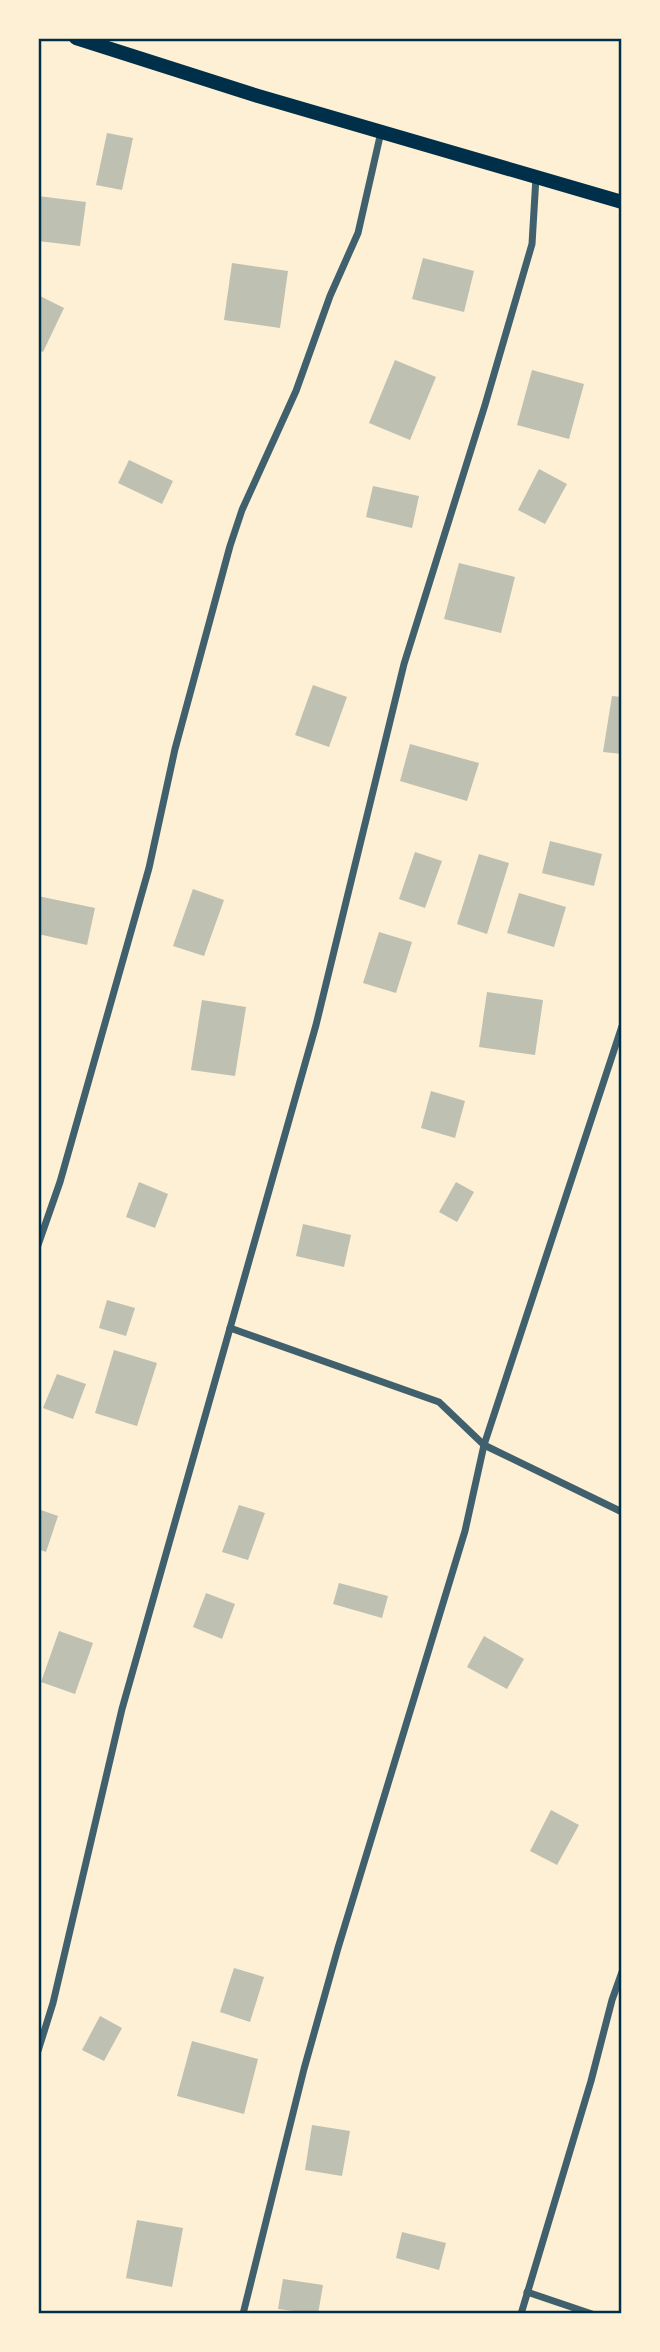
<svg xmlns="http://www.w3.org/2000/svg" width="660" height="2352" font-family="'Noto Sans',sans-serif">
<rect width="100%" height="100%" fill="#fdf0d5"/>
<g fill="#bec0b2">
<path d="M107,133l26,5 -11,52 -26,-5z"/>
<path d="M38,196l48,6 -6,44 -42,-5z"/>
<path d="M423,258l51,13 -10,41 -52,-13z"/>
<path d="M232,263l56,8 -8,57 -56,-8z"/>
<path d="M38,295l26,13 -21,44 -5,-2z"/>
<path d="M395,360l41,17 -26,63 -41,-17z"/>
<path d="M532,370l52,14 -15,55 -52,-14z"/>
<path d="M129,460l44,21 -11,23 -44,-21z"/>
<path d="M539,469l28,15 -22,40 -27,-14z"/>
<path d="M373,486l46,10 -7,32 -46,-11z"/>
<path d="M459,563l56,14 -14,56 -57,-14z"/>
<path d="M313,685l34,12 -18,50 -34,-12z"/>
<path d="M612,696l10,1v57l-19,-2z"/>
<path d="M410,744l69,19 -12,38 -67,-20z"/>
<path d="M550,841l52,13 -8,32 -52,-13z"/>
<path d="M415,852l27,9 -17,47 -26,-9z"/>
<path d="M479,854l30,9 -22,71 -30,-10z"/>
<path d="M193,889l31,11 -20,56 -31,-10z"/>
<path d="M519,893l47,14 -12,40 -47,-14z"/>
<path d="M38,896l57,12 -8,37 -49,-11z"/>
<path d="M379,932l33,10 -16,51 -33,-10z"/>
<path d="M487,992l56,8 -8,55 -56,-8z"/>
<path d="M202,1000l44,7 -11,69 -44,-6z"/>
<path d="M431,1091l34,10 -10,37 -34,-10z"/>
<path d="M139,1182l29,12 -13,34 -29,-11z"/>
<path d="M456,1182l18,10 -17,30 -18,-10z"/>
<path d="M303,1224l48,11 -7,32 -48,-11z"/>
<path d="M107,1300l28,8 -9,28 -27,-8z"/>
<path d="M114,1350l43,13 -20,63 -42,-13z"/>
<path d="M57,1374l29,10 -13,35 -30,-11z"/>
<path d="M239,1505l26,8 -17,47 -26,-8z"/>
<path d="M38,1509l20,7 -12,36 -8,-3z"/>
<path d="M339,1583l49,13 -6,22 -49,-14z"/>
<path d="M206,1593l29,11 -13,35 -29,-12z"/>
<path d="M59,1631l34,12 -18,51 -34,-12z"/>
<path d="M484,1636l40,23 -17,30 -40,-22z"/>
<path d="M551,1810l28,15 -22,40 -27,-14z"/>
<path d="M234,1968l30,9 -14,45 -30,-10z"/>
<path d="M100,2016l22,12 -18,33 -22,-11z"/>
<path d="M192,2041l66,18 -14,55 -67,-18z"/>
<path d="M312,2125l38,6 -8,45 -37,-6z"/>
<path d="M137,2220l46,8 -11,59 -46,-9z"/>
<path d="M402,2232l44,11 -7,27 -43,-12z"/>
<path d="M283,2279l40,6 -5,29 -40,-5z"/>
</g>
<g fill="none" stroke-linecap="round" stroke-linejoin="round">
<g stroke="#3f606c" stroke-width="7">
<path d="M38,1245l22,-63 89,-314 26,-119 55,-203 12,-36 54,-119 34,-95 28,-63 23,-101"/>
<path d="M230,1328l209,74 45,43 138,67"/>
<path d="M38,2051l15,-48 69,-294 194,-684 88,-361 81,-259 47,-161 4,-67"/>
<path d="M527,2292l65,22"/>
<path d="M243,2314l61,-245 34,-121 127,-417 19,-86 138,-419"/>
<path d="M521,2314l70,-233 21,-81 10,-28"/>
</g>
<path stroke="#003049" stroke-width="14" d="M76,38l182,58 364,106"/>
</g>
<rect width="660" height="2352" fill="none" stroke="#fdf0d5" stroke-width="80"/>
<rect x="40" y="40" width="580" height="2272" fill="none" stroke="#003049" stroke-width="2.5"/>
</svg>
